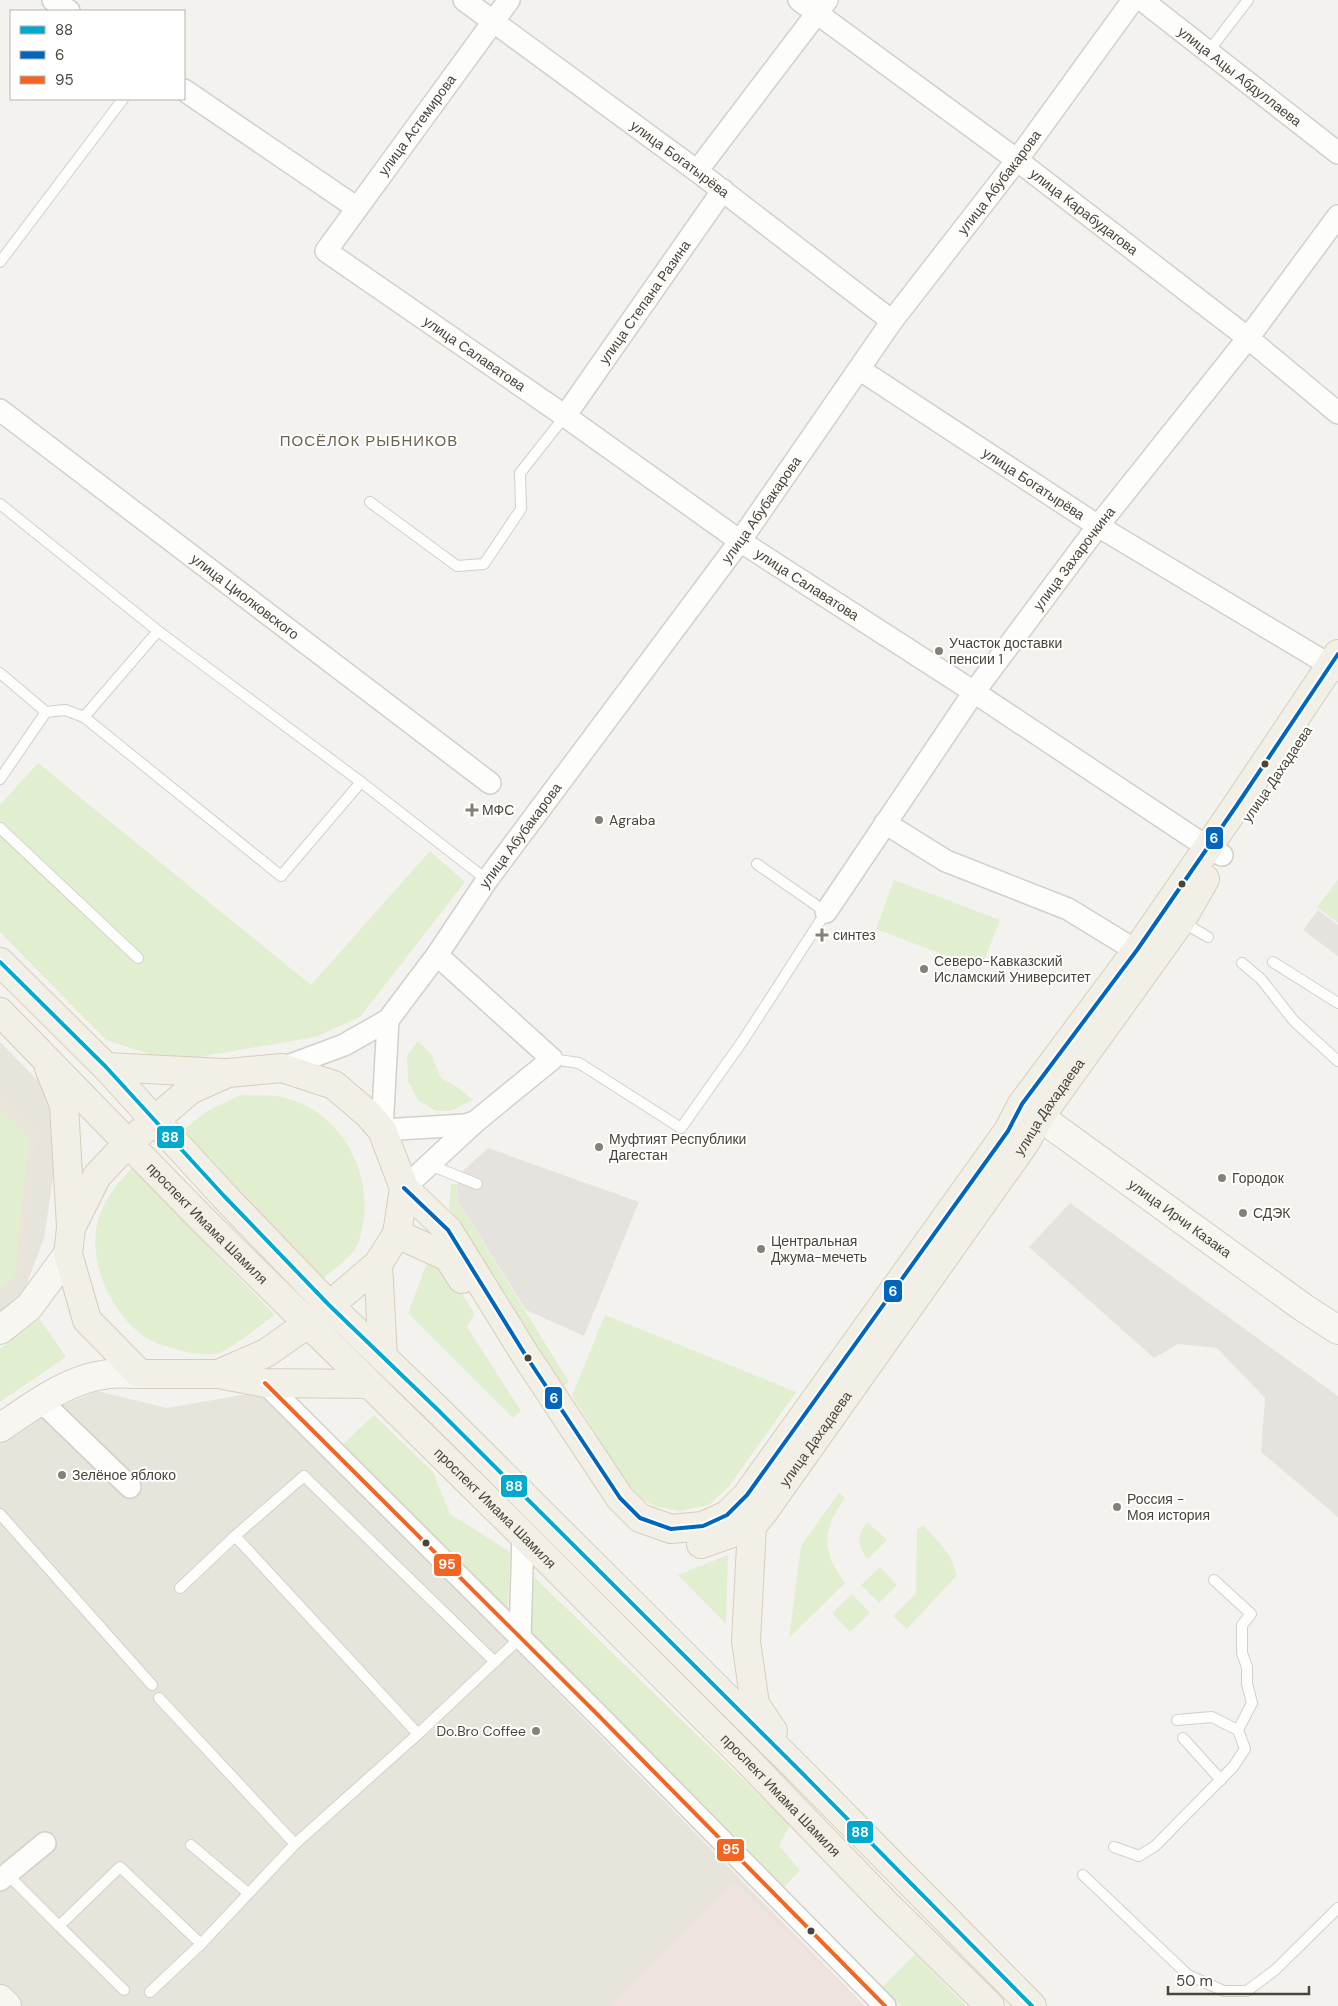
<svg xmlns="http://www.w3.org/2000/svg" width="1338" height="2006" font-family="'DM Sans',sans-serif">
<rect width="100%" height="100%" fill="#f4f2ee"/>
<g fill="#e7e4dc">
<path d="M0,1042l42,43 15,32 1,27 -14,94 -18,48 -19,25 -7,5z"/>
<path d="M97,1391l70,17 86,-15 21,11 591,602h-865v-564l32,-24z"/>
</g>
<path fill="#eae5da" d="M0,1092l38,37 -17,148 -21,15z"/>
<path fill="#eee3df" d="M734,1881l130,125h-255z"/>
<g fill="#e1eecf">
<path d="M38,763l273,222 119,-134 35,31 -105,135 -45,20 -123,21 -43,-4 -43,-14 -106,-108v-127z"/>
<path d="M894,880l106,40 -19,49 -105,-40z"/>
<path d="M1338,880v43l-21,-16z"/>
<path d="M418,1041l13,13 10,24 16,9 16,13 -23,11h-14l-18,-11 -10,-19 -1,-25z"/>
<path d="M240,1095c14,1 30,-1 42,2 56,12 91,72 81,126 -2,6 -2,13 -4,19 -7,15 -25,27 -38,38l-140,-148 26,-21z"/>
<path d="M0,1108l29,30 -14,138 -15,12z"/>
<path d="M132,1168l143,147c-14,9 -42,34 -57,38 -13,3 -30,0 -42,-4 -11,-3 -25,-7 -35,-15 -30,-23 -50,-67 -45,-104 4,-26 19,-44 36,-62z"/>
<path d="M451,1184h6l1,18 111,180 -6,4 -114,-178z"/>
<path d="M429,1258l16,9 30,47 -8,13 54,84 -8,7 -105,-105z"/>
<path d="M605,1315l191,77 -67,94 -20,19 -29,6 -23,-4 -22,-11 -63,-100z"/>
<path d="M39,1318l27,39 -66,45v-53z"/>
<path d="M374,1415l59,57 17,42 60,38 -2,59 -167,-165z"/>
<path d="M839,1493l6,5c-23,32 -24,52 0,85l-56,55 12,-92z"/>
<path d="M867,1522l20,18 -19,19c-12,-15 -11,-21 -1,-37z"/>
<path d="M923,1525c13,15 32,30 33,51l-49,53 -14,-13 23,-23 1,-63z"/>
<path d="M728,1555l-2,69 -48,-49z"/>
<path d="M880,1567l17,18 -18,18 -18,-18z"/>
<path d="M530,1573l260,252 -11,21 21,24 -16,17 -254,-255z"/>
<path d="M852,1594l18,19 -20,19 -18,-19z"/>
<path d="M915,1954l51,52h-65l-19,-19z"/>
</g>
<g fill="#e6e3df">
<path d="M1318,910l20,15v31l-35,-26z"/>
<path d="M488,1148l151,54 -55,134 -58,-26 -68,-108 -1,-18 6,-13z"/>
<path d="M1070,1203l268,193v121l-77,-65 4,-54 -48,-50 -39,-4 -24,14 -125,-111z"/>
</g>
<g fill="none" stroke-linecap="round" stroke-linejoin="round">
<defs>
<g id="service">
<path d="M1208,52l40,-52"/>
<path d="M0,262l123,-163"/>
<path d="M370,502l87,64 27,-2 37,-55 -1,-36 45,-57"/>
<path d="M0,504l158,127 203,151 126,98"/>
<path d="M0,673l46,39"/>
<path d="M84,717l197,159 80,-94"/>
<path d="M0,779l46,-67 19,-2 19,7 74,-86"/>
<path d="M0,828l138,130"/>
<path d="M1182,922l26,15"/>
<path d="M1273,962l65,41"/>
<path d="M1242,963l19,16 33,42 44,40"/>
<path d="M552,1059l27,4 102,65 63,-89 82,-127 -69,-48"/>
<path d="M430,1165l47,19"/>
<path d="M0,1514l152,171"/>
<path d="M235,1536l69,-60 191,186"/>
<path d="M180,1588l55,-52 183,198"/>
<path d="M159,1698l136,146"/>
<path d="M1177,1720l35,-3 26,13"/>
<path d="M1183,1738l38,42"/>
<path d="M191,1845l57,48"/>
<path d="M1114,1847l25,9 16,-10 78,-79 12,-18 -7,-19 14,-27 -5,-19v-17l-5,-14v-28l9,-11 -37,-34"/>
<path d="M7,1874l52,52 61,-59 81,77 94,-100 123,-110 102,-96"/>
<path d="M1083,1875l105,100 36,16h23l28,-21 63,-62"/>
<path d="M59,1926l65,64"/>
<path d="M150,1992l51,-48"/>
</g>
<g id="minor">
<path d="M53,0l16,11"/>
<path id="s1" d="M464,0l233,171 195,150"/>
<path id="s2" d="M509,0l-183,251 239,165 175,125 234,151 233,155 15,8"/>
<path id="s3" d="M799,0l218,160 231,178 90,75"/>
<path id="s4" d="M1142,0l196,153"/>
<path d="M184,90l173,118"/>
<path d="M697,171l130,-171"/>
<path id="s5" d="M859,369l239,157 240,144"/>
<path id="s6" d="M0,410l490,373"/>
<path id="s7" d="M565,416l158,-226"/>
<path d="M885,823l61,38 122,48 80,49"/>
<path id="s8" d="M826,912l148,-220 124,-166 150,-188 90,-122"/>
<path d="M388,1020l-6,110 83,-5 10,-3"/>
<path id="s9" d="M282,1068l62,-23 44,-25 49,-65 50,-75 253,-339 152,-220 125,-161 116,-160"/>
<path d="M404,1188l71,-66 77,-63 -115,-104"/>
<path d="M265,1383l331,330 289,293"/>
<path d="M41,1401l89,86"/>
<path d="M520,1638l3,-103"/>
<path d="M0,1880l45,-37"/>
</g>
<g id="secondary">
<path id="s10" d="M1022,1104l282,204 34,22"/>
<path d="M0,1330l29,-23 39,-53"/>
<path d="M0,1428c32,-22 69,-50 109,-54 10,-1 21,0 31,0"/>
<path d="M0,1999l7,7"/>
</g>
<g id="primary">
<path d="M0,962l106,105 118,129 105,109 109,105 364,363 230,233"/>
<path id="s11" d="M0,1012l203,208 320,315 224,225 138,143 105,103"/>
<path d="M106,1067l118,6"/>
<path d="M49,1068l15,37 7,122"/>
<path d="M282,1068l52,17 34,29 14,16 22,58 -7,46 -19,30 -69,59 -43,30 -48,21h-78l-53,-54 -19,-66 3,-26 26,-52 30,-32 63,-54 38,-17z"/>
<path d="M404,1188l44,42 78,126 94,142 20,20 31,11 32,-3 24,-11 20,-20 261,-364 14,-27 115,-154 100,-145 101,-151"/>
<path d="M397,1234l51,23 14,22"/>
<path d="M378,1264l5,93"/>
<path d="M218,1374l47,9 104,1"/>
<path d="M752,1526l-6,115 9,63 18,27"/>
<path id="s12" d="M701,1544l51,-18 13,-16 260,-367 15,-26 141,-196 24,-42"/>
</g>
</defs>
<use href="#service" stroke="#d2d0cb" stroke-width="12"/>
<use href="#minor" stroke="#d2d0cb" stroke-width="24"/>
<use href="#secondary" stroke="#d3cfc5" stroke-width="30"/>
<use href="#primary" stroke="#d6cebb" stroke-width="30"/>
<use href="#service" stroke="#fdfdfc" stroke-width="10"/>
<use href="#minor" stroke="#fdfdfc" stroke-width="21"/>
<use href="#secondary" stroke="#f7f6f1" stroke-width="28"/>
<use href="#primary" stroke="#f2efe6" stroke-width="28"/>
<defs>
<path id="bus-1" d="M0,962l106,105 118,129 105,109 109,105 364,363 230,233"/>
<path id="bus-2" d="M404,1188l44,42 78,126 94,142 20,20 31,11 32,-3 24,-11 20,-20 261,-364 14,-27 115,-154 100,-145 101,-151"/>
<path id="bus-3" d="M265,1383l331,330 289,293"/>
</defs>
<use href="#bus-1" stroke="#fff" stroke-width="8"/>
<use href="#bus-2" stroke="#fff" stroke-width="8"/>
<use href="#bus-3" stroke="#fff" stroke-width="8"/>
<use href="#bus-1" stroke="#00a9ce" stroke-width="4"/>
<use href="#bus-2" stroke="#0065bd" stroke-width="4"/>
<use href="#bus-3" stroke="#f26522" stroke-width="4"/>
</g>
<g fill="#868178" stroke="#fff" stroke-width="2">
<circle cx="939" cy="651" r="5"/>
<path d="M469.5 802.5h5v5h5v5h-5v5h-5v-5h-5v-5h5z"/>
<circle cx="599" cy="820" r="5"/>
<path d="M819.5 927.5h5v5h5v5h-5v5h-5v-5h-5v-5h5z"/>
<circle cx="924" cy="969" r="5"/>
<circle cx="599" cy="1147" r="5"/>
<circle cx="1222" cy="1178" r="5"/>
<circle cx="1243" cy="1213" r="5"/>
<circle cx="761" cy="1249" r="5"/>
<circle cx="62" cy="1475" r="5"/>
<circle cx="1117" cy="1507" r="5"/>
<circle cx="536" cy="1731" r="5"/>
</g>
<g fill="#4b4439" stroke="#fff" stroke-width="2">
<circle cx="1265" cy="764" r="4.5"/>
<circle cx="1182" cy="884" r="4.5"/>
<circle cx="528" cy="1358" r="4.5"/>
<circle cx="426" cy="1543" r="4.5"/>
<circle cx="811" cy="1931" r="4.5"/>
</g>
<g text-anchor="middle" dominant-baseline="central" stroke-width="4" stroke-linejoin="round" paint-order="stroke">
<g font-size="14" fill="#4b4439" stroke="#fff">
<text stroke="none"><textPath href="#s4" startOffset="124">улица Ацы Абдуллаева</textPath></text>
<text transform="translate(417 125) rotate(-54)">улица Астемирова</text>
<text stroke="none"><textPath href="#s1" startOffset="268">улица Богатырёва</textPath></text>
<text stroke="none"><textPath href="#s9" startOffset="1154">улица Абубакарова</textPath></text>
<text stroke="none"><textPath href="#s3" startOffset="355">улица Карабудагова</textPath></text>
<text stroke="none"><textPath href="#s7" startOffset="139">улица Степана Разина</textPath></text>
<text stroke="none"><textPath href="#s2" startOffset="491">улица Салаватова</textPath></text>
<text stroke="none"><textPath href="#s5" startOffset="209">улица Богатырёва</textPath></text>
<text stroke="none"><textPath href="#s9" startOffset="749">улица Абубакарова</textPath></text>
<text stroke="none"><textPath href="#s8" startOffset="432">улица Захарочкина</textPath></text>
<text stroke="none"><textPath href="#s2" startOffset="896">улица Салаватова</textPath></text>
<text stroke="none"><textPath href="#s6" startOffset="308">улица Циолковского</textPath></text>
<text transform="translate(1277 774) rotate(-56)">улица Дахадаева</text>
<text stroke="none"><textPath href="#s9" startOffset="344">улица Абубакарова</textPath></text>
<text stroke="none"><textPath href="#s12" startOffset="568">улица Дахадаева</textPath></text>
<text stroke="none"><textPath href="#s10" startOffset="195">улица Ирчи Казака</textPath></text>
<text stroke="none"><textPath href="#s11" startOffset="296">проспект Имама Шамиля</textPath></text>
<text stroke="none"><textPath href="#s12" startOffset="162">улица Дахадаева</textPath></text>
<text stroke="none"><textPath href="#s11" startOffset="701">проспект Имама Шамиля</textPath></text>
<text stroke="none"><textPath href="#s11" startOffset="1106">проспект Имама Шамиля</textPath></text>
</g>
<g font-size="14" fill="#4b4439" stroke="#fff" text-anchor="start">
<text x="949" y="643">Участок доставки<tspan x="949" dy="16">пенсии 1</tspan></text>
<text x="482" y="810">МФС</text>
<text x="609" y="820">Agraba</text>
<text x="833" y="935">синтез</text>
<text x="934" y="961">Северо-Кавказский<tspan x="934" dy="16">Исламский Университет</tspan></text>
<text x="609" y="1139">Муфтият Республики<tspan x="609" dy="16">Дагестан</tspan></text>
<text x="1232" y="1178">Городок</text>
<text x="1253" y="1213">СДЭК</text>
<text x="771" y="1241">Центральная<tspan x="771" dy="16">Джума-мечеть</tspan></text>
<text x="72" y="1475">Зелёное яблоко</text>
<text x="1127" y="1499">Россия -<tspan x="1127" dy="16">Моя история</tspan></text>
<text x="526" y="1731" text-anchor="end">Do.Bro Coffee</text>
</g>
<g font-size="15" letter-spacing="1" fill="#6e6250" stroke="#fff">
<text x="369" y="441">ПОСЁЛОК РЫБНИКОВ</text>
</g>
</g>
<g stroke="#fff" stroke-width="2">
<rect x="1205" y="826" width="19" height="24" rx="5" fill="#0065bd"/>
<rect x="156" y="1125" width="29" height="24" rx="5" fill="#00a9ce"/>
<rect x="883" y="1279" width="20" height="24" rx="5" fill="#0065bd"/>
<rect x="544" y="1386" width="19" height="24" rx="5" fill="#0065bd"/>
<rect x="500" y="1474" width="28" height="24" rx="5" fill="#00a9ce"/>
<rect x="433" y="1553" width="29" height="24" rx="5" fill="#f26522"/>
<rect x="846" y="1820" width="28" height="24" rx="5" fill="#00a9ce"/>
<rect x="716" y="1838" width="29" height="24" rx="5" fill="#f26522"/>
</g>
<g font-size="14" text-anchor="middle" font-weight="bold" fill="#fff">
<text x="1214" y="843">6</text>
<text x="170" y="1142">88</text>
<text x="893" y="1296">6</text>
<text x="554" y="1403">6</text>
<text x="514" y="1491">88</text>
<text x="447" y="1569">95</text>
<text x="860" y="1837">88</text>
<text x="731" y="1854">95</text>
</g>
<rect x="10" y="10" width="175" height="90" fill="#ffffff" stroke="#b7b4b0"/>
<rect x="20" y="26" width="25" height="8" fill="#00a9ce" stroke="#b7b4b0"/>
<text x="55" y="35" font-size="15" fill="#4b4439">88</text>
<rect x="20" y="51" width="25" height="8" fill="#0065bd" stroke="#b7b4b0"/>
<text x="55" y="60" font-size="15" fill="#4b4439">6</text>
<rect x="20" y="76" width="25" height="8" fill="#f26522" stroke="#b7b4b0"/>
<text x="55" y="85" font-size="15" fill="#4b4439">95</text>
<path d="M1168 1986v8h141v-8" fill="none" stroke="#4b4439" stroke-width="2.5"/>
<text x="1176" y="1986" font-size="15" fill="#4b4439" stroke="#ffffff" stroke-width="4" paint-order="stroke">50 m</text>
</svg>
